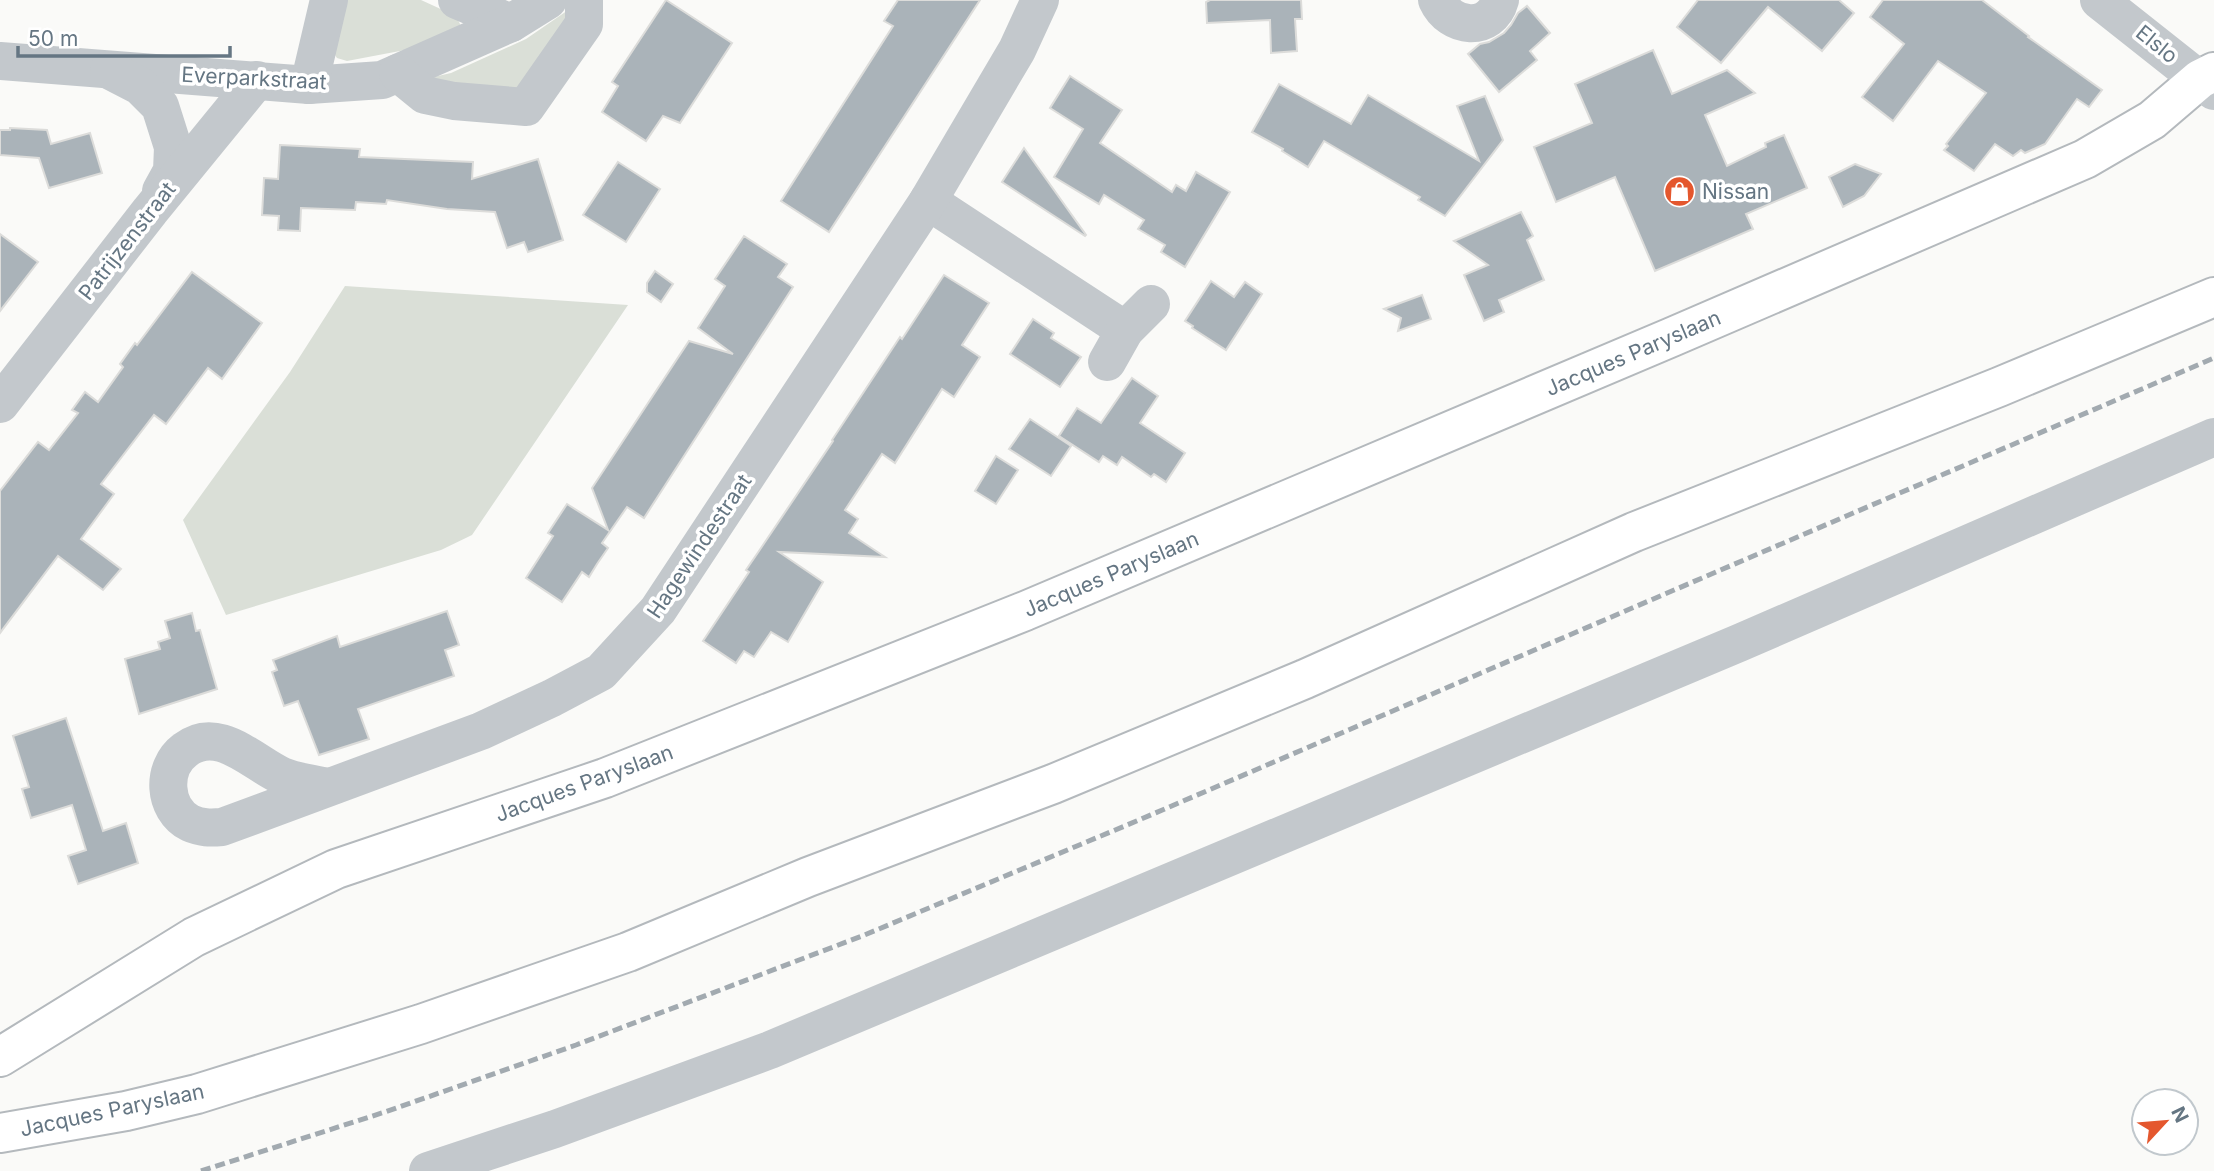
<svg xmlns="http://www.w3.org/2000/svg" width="2214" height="1171" font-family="Inter,sans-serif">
<rect width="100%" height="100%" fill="#fafaf8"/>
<g fill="#dadfd7">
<path d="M340,0h81l35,16 5,10 -40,21 -74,14 -10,-3 -8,-12z"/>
<path d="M574,6l-48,86 -101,-13 26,-6 75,-34z"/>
<path d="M345,286l283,19 -156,230 -31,15 -215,65 -43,-95 107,-148z"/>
</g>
<g fill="#aab3b9" stroke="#dcdcda" stroke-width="2">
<path d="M666,0l66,43 -52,80 -17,-7 -17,25 -44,-29 16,-26 -6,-4z"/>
<path d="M898,0h82l-151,232 -48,-31 112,-175 -9,-5z"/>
<path d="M1210,0h91l1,19h-7l2,32 -26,2 -1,-33 -63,3 -1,-21z"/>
<path d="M1698,0h141l15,13 -32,38 -54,-44 -47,56 -44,-36z"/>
<path d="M1883,0h99l47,36 -1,1 74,53 -13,17 -12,-8 -32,45 -20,9 -4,-3 -8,6 -18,-12 -21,27 -30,-21 4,-4 -2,-2 40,-51 -48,-32 -45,60 -31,-24 42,-53 -34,-27z"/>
<path d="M1527,6l23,27 -20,18 7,9 -38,32 -31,-38 12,-10 9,-2 15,-9 7,-8 7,-12z"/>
<path d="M1653,50l19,44 55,-24 28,23 -50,22 22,51 39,-19 -1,-4 19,-8 23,53 -61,26 7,15 -98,42 -40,-94 -59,25 -22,-55 58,-24 -17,-39z"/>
<path d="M1070,76l52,34 -22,33 72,49 4,-7 10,6 10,-19 34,20 -45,75 -24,-15 4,-7 -27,-16 6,-9 -40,-25 -5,9 -45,-27 29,-48 -33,-21z"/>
<path d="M1279,84l72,40 17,-29 111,66 -22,-55 28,-10 18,44 -58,76 -27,-16 2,-3 -96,-56 -16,26 -26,-16 1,-2 -31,-17z"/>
<path d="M10,128l37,2 4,14 39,-11 12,40 -53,15 -10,-30 -39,-3v-25h10z"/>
<path d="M280,145l80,4 -1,8 114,5 -1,17 66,-20 25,81 -35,12 -4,-10 -17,6 -12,-36 -48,-3 -60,-9 -1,4 -30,-2 -1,8 -54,-2 -1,23 -22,-1 1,-14 -17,-1 2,-37 14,1z"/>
<path d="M1024,148l62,87 -1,1 -83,-54z"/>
<path d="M618,162l42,27 -34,53 -43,-27z"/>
<path d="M1855,164l26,10 -17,22 -21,11 -14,-30z"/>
<path d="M1521,212l12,24 -6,4 17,40 -45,20 5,12 -20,9 -20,-46 24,-10 -34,-24z"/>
<path d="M0,234l38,28 -38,49z"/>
<path d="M744,236l43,28 -9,13 15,10 -149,231 -17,-11 -25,36 6,5 -11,16 -8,13 -7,-5 -20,30 -36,-24 27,-42 -5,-3 19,-29 41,26 -16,-42 97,-147 44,13 -35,-26 27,-42 -10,-7z"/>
<path d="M655,271l18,13 -12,18 -14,-10v-9z"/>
<path d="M192,272l70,51 -40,56 -14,-11 -42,56 -12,-9 -53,69 13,10 -33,45 40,30 -18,21 -45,-34 -58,77v-142l38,-49 11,8 29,-37 -6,-3 13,-18 13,10 25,-35 -3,-3 15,-21 2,2z"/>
<path d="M944,275l45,28 -27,42 18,12 -26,40 -12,-8 -47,74 -13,-9 -37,56 13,9 -9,14 36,24 -106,-5 44,30 -35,60 -17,-10 -17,25 -10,-6 -8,12 -33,-22 46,-69 -3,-2 13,-19 74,-110 -1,-1 68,-103 2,2z"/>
<path d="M1211,281l23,16 11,-15 17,12 -36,56 -34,-22 1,-2 -8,-5z"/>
<path d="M1422,295l9,24 -33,12 3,-13 -17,-9z"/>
<path d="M1033,319l21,14 -3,5 30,19 -21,30 -50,-33z"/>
<path d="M1132,378l26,18 -18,27 45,30 -19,29 -12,-8 -3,3 -29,-20 -5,8 -14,-9 -4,6 -40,-26 18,-28 24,15z"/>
<path d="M1030,419l41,27 -20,30 -42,-27z"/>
<path d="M996,456l22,14 -22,34 -21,-13z"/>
<path d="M447,611l12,34 -14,5 9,26 -96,33 11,30 -50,16 -21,-54 -14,5 -12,-34 5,-2 -4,-10 64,-24 3,11z"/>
<path d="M192,613l4,18 4,-1 17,59 -78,25 -14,-55 35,-10 -2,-7 12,-4 -5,-17z"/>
<path d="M66,718l37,113 23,-8 12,40 -60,21 -10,-28 18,-6 -14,-45 -41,13 -9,-29 7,-2 -16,-51z"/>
</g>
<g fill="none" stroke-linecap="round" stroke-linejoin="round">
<defs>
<g id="highway">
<path d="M0,1057l194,-120 142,-68 269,-91 420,-167 647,-274 413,-178 67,-39 48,-41 14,-7"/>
<path d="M0,1133l126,-22 71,-17 224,-70 207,-72 180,-75 245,-93 252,-105 329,-147 365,-145 215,-90"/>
</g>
</defs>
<use href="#highway" stroke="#b4b9bd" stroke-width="42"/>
<g stroke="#c3c8cc" stroke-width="38">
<path d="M457,0l54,23"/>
<path d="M1437,0c13,29 54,33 63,0"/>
<path d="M2099,0l115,91"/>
<path d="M0,61l309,24 73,-5 129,-57 37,-23"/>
<path d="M109,70l31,16 20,20 13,41 -1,24 -11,20"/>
<path d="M398,73l27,22 29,6 72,6 58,-83v-24"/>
<path d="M309,85l20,-85"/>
<path d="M928,201l197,129"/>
<path d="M1107,362l18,-32 26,-26"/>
<path d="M0,404l150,-193 107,-131"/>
<path d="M329,787c-15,-3 -33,-5 -47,-11 -29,-13 -64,-52 -97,-26 -24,18 -22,59 5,73 11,5 20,5 32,4l259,-96 71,-33 49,-26 57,-62 270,-409 89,-151 23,-50"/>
<path d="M428,1171l127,-42 215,-79 969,-407 475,-206"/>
</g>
<use href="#highway" stroke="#fff" stroke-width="38"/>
<path stroke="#a2aab0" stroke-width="5" stroke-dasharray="10 5" stroke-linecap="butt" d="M201,1171l184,-59 191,-67 286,-109 277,-116 1075,-462"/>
</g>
<defs>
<symbol id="shop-disc" viewBox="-11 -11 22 22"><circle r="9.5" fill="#e4572e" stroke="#fff"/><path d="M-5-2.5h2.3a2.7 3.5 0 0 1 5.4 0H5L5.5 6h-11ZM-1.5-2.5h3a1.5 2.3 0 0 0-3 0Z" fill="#fff"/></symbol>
</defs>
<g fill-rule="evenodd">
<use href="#shop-disc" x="1662" y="174" width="35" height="35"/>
</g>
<g text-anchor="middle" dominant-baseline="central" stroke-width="7" stroke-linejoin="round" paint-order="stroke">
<g font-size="21" fill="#657683" stroke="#fff">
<text transform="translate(2157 44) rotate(39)">Elslo</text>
<text transform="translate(254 78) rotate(3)">Everparkstraat</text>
<text transform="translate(127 241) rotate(-52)">Patrijzenstraat</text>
<text transform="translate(1633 353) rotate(-23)">Jacques Paryslaan</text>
<text transform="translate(699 546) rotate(-56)">Hagewindestraat</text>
<text transform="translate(1111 574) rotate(-23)">Jacques Paryslaan</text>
<text transform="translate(584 783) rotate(-20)">Jacques Paryslaan</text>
<text transform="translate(112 1110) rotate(-12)">Jacques Paryslaan</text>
</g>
<g font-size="21" fill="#657683" stroke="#fff" text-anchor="start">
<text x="1702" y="191">Nissan</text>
</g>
</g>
<g transform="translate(2165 1122) rotate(64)"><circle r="33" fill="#ffffff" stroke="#c1c8cd" stroke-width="2"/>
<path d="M0-5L12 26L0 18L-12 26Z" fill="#e4572e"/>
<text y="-10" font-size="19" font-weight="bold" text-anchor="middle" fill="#657683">N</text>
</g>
<path d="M18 46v10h212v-10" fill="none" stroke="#657683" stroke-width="3.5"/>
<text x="28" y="46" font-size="21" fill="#657683" stroke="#ffffff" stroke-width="5" paint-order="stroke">50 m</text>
</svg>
